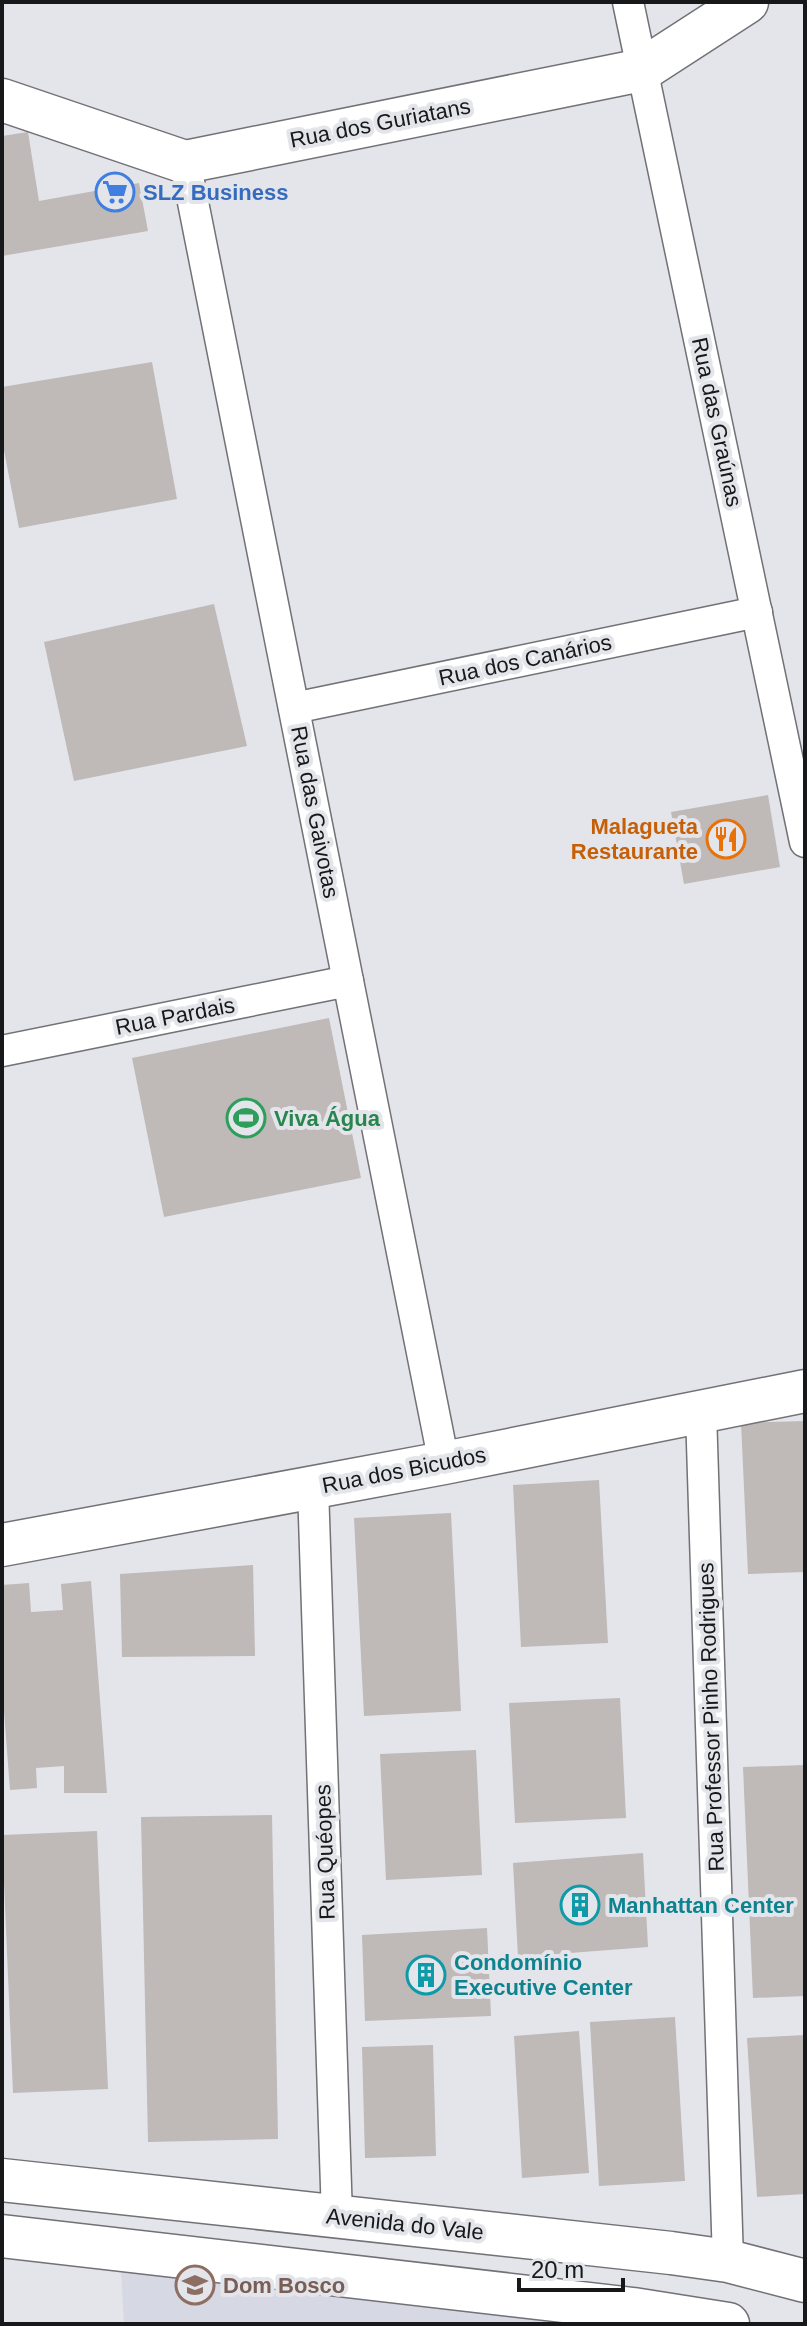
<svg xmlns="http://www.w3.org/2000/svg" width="807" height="2326" font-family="Helvetica,sans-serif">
<rect width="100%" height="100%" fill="#e4e5ea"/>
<path fill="#d6d8e4" d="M121,2269l504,55h-501z"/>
<g fill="#bfb9b8">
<path d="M28,132l11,69 100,-18 9,48 -146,25v-120z"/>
<path d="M152,362l25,137 -158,29 -17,-88v-53z"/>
<path d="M214,604l33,142 -173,35 -30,-139z"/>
<path d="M768,795l12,72 -96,17 -13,-72z"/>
<path d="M329,1018l32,160 -197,39 -32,-159z"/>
<path d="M805,1421v151l-57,2 -7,-151z"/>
<path d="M599,1480l9,163 -87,4 -8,-162z"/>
<path d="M451,1513l10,198 -97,5 -10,-198z"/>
<path d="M253,1565l2,91 -133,1 -2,-83z"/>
<path d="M91,1581l16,212h-43v-27l-28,2 1,20 -27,2 -8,-105v-100l27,-2 2,29 32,-2 -2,-26z"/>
<path d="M620,1698l6,120 -111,5 -6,-120z"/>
<path d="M476,1750l6,125 -96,5 -6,-126z"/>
<path d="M805,1765v231l-52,2 -10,-231z"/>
<path d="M272,1815l6,324 -130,3 -7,-325z"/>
<path d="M97,1831l11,258 -95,4 -11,-258z"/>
<path d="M643,1853l5,94 -130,10 -5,-94z"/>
<path d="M487,1928l4,88 -126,5 -3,-86z"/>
<path d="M675,2017l10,164 -86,5 -9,-164z"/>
<path d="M579,2031l10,142 -67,5 -8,-142z"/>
<path d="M805,2035v159l-48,3 -10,-159z"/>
<path d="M433,2045l3,111 -71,2 -3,-111z"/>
</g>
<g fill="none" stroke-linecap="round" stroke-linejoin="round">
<defs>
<g id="street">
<path d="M628,2l177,840"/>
<path d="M185,162l259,1301"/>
<path d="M294,708l463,-96"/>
<path d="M2,1051l346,-70"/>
<path d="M701,1412l27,849"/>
<path d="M313,1487l24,730"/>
</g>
<g id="secondary">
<path d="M2,100l183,62 457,-92 105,-68"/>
<path d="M2,1545l442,-82 361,-72"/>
<path d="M2,2180l669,73 57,8 77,20"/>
<path d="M2,2236l631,73 95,15"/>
</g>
</defs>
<use href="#street" stroke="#717176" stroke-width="33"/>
<use href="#secondary" stroke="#717176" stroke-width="45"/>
<use href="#street" stroke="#fff" stroke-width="30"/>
<use href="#secondary" stroke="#fff" stroke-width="42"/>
</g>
<defs>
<symbol id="supermarket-ring" viewBox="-11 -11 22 22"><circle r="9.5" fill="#e4e5ea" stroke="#3f7fe0" stroke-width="1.5"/><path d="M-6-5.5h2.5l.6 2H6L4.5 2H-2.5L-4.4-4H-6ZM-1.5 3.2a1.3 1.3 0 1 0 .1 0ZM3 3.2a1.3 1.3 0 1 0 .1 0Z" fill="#3f7fe0"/></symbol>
<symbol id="restaurant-ring" viewBox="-11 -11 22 22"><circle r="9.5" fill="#e4e5ea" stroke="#e8710a" stroke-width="1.5"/><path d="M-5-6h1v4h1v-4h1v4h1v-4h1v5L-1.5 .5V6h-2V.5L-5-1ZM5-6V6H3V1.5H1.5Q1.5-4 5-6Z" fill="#e8710a"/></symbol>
<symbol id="stadium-ring" viewBox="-11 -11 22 22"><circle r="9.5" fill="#e4e5ea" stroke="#2e9e5b" stroke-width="1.5"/><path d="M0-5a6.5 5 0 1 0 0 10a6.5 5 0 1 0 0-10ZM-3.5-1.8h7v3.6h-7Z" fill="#2e9e5b"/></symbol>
<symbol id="building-ring" viewBox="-11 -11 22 22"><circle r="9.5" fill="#e4e5ea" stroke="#0f9aa8" stroke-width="1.5"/><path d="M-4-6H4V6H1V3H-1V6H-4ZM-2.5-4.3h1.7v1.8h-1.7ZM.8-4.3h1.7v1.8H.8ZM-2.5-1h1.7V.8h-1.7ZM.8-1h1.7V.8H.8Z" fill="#0f9aa8"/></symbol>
<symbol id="school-ring" viewBox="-11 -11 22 22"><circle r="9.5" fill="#e4e5ea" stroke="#8d6e63" stroke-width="1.5"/><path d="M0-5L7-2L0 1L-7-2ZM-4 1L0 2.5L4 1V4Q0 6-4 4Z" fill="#8d6e63"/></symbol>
</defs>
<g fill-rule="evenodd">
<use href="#supermarket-ring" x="93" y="170" width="44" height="44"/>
<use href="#restaurant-ring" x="704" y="817" width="44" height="44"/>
<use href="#stadium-ring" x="224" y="1096" width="44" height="44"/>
<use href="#building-ring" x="558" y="1883" width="44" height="44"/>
<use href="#building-ring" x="404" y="1953" width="44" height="44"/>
<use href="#school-ring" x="173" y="2263" width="44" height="44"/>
</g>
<g text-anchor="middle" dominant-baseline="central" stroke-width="8" stroke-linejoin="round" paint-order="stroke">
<g font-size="22" fill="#171819" stroke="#e4e5ea">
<text transform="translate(380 123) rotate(-11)">Rua dos Guriatans</text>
<text transform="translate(717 422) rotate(78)">Rua das Graúnas</text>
<text transform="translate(525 660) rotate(-12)">Rua dos Canários</text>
<text transform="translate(315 812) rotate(79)">Rua das Gaivotas</text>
<text transform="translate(175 1016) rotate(-11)">Rua Pardais</text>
<text transform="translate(404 1470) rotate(-11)">Rua dos Bicudos</text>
<text transform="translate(711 1717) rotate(-92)">Rua Professor Pinho Rodrigues</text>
<text transform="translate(325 1852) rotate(-92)">Rua Quéopes</text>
<text transform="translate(405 2224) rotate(6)">Avenida do Vale</text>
</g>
<g font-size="22" font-weight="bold" fill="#366cbe" stroke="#e4e5ea" text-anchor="start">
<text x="143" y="192">SLZ Business</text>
</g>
<g font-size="22" font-weight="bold" fill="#c56008" stroke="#e4e5ea" text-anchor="end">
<text x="698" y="826">Malagueta<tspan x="698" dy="25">Restaurante</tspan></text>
</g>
<g font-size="22" font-weight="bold" fill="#27864d" stroke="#e4e5ea" text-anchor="start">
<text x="274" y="1118">Viva Água</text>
</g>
<g font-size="22" font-weight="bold" fill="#0d838f" stroke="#e4e5ea" text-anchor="start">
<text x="608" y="1905">Manhattan Center</text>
<text x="454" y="1962">Condomínio<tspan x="454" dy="25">Executive Center</tspan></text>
</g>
<g font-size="22" font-weight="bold" fill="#785e54" stroke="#e4e5ea" text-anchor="start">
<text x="223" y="2285">Dom Bosco</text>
</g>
</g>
<rect width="807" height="2326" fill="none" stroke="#171819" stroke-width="8"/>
<path d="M519 2278v12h104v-12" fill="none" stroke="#171819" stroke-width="4"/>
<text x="531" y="2278" font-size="24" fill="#171819" stroke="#e4e5ea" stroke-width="6" paint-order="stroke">20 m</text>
</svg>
